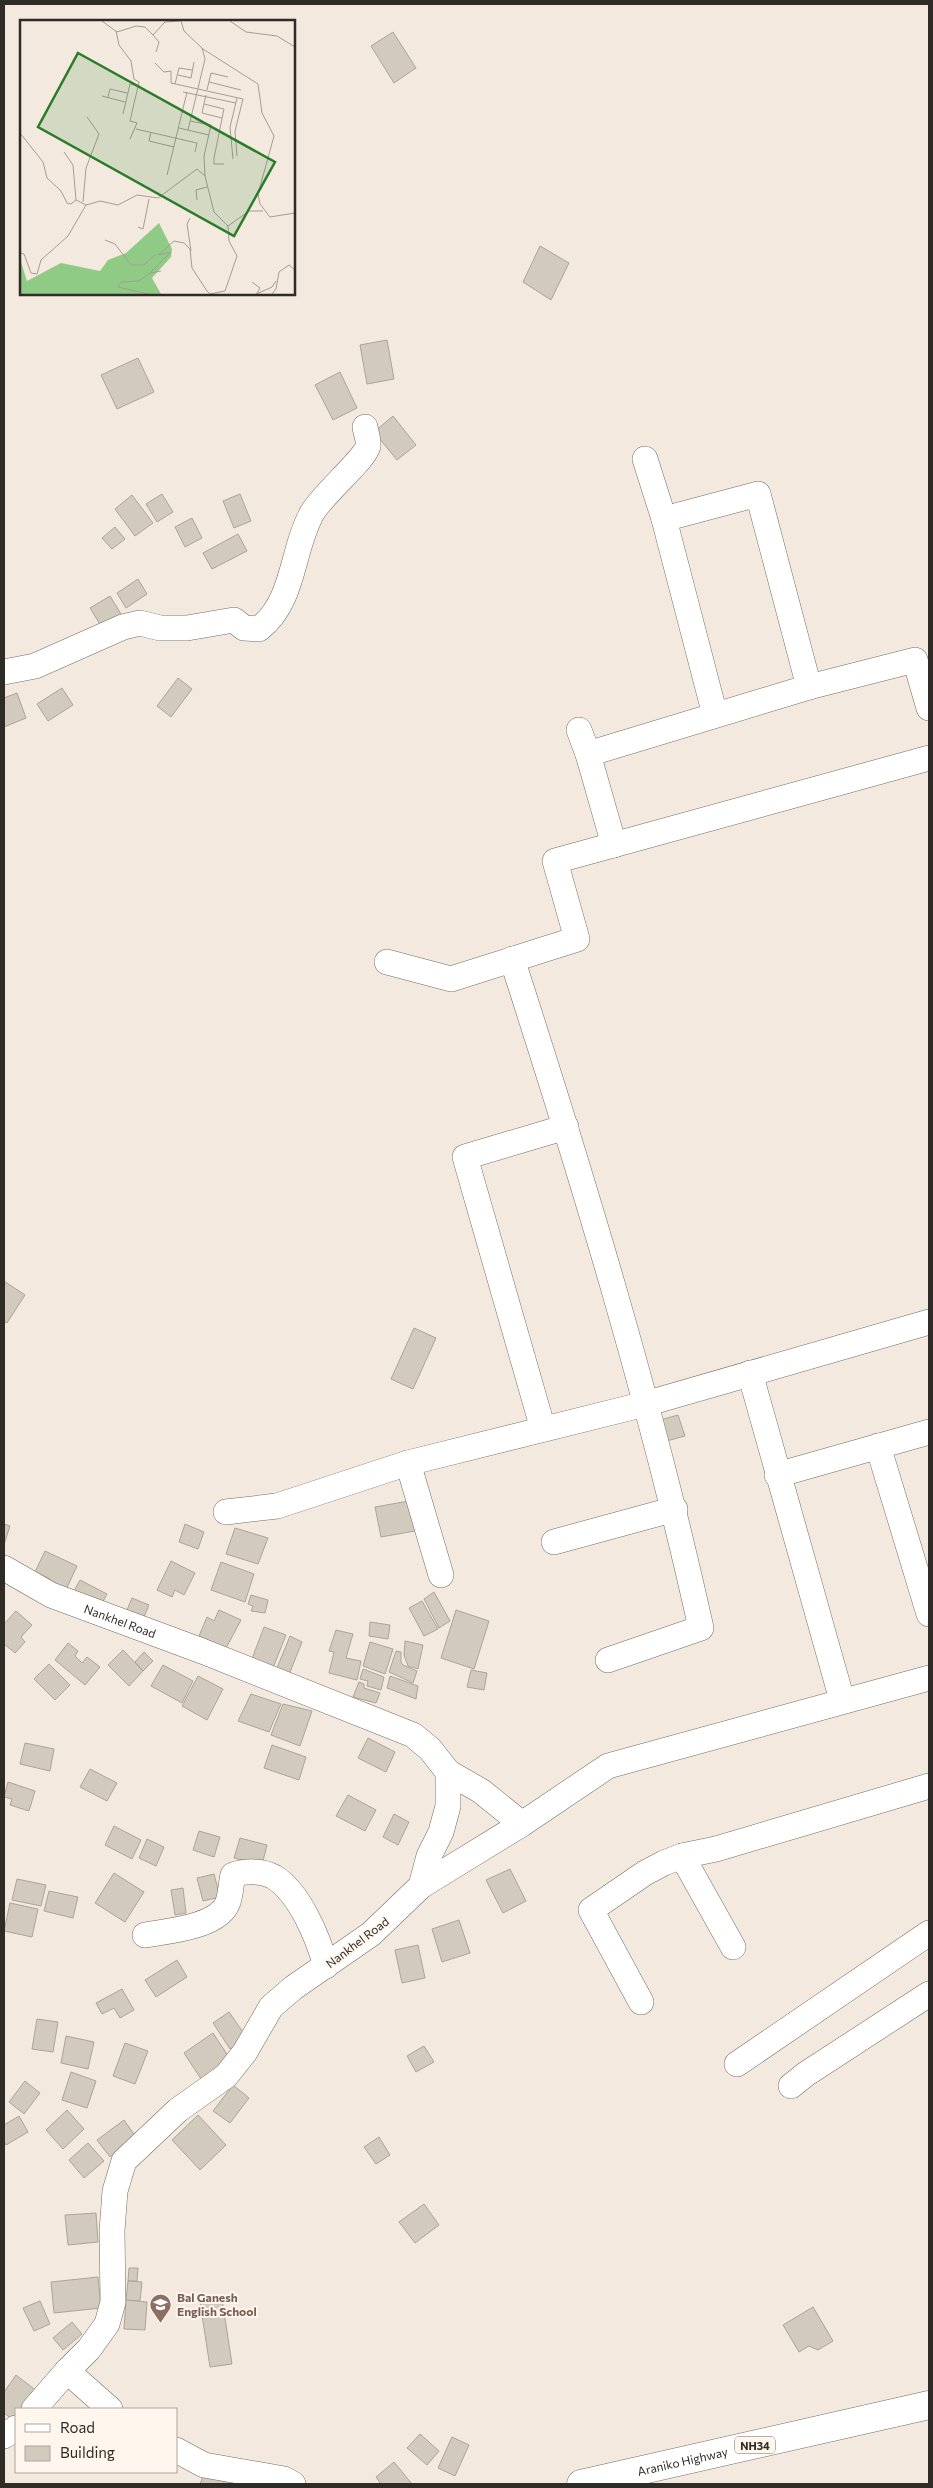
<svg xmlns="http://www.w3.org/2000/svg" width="933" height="2488" font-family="Commissioner,sans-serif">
<rect width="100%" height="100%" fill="#f3e9de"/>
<g fill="#d3cabe" stroke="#ada499">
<path d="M393,32l23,36 -22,15 -23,-37z"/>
<path d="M540,246l29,17 -18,37 -28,-18z"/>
<path d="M387,340l7,39 -27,5 -7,-39z"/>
<path d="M138,358l16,34 -37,17 -16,-34z"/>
<path d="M340,372l17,36 -24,12 -18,-35z"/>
<path d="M393,416l23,29 -19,15 -23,-28z"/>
<path d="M162,494l11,18 -16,10 -11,-18z"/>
<path d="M240,494l11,27 -17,7 -11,-27z"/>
<path d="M132,495l21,28 -18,13 -20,-27z"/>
<path d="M192,518l10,20 -17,9 -10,-20z"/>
<path d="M115,527l10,12 -13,10 -10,-11z"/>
<path d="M238,534l9,17 -35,18 -9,-16z"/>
<path d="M138,579l9,15 -21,14 -9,-15z"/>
<path d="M110,596l14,23 -20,12 -14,-23z"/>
<path d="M178,678l14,11 -21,28 -14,-11z"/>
<path d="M62,688l11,17 -25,16 -11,-17z"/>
<path d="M17,693l9,25 -22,9v-29z"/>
<path d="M4,1281l21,14 -18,28 -3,-2z"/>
<path d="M414,1328l22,10 -23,51 -22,-10z"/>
<path d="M678,1415l7,21 -22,6 -7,-21z"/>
<path d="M409,1501l6,30 -34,6 -6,-30z"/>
<path d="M4,1524l6,2 -6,19z"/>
<path d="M185,1524l19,8 -6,17 -19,-7z"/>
<path d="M235,1528l33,10 -10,26 -32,-10z"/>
<path d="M45,1551l32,15 -13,28 -17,-8 3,-7 -15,-7z"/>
<path d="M171,1561l24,12 -11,22 -9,-5 -3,7 -15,-7z"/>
<path d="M221,1562l33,12 -9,28 -34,-12z"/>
<path d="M80,1580l27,14 -10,19 -27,-14z"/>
<path d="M434,1592l16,29 -11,7 -15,-29z"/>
<path d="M251,1595l17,5 -3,13 -14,-2 2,-5 -5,-2z"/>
<path d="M132,1598l17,7 -5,12 -17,-7z"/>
<path d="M422,1601l16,28 -14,7 -15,-28z"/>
<path d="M219,1610l22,10 -16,30 -26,-14 8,-19 7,4z"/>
<path d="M456,1610l33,11 -15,48 -33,-11z"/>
<path d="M16,1611l16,14 -11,12 4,5 -10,11 -11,-9v-20z"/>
<path d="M370,1622l20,3 -2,14 -19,-3z"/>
<path d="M264,1627l22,8 -15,38 -21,-9z"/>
<path d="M336,1630l17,4 -7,24 15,3 -4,19 -28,-7 5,-21 -5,-1z"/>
<path d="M290,1636l12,6 -14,35 -13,-4z"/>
<path d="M405,1641l18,4 -5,24 -10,-3 -4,-11z"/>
<path d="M370,1642l23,7 -8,25 -22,-8z"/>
<path d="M68,1643l10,8 -3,5 7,7 5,-6 13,10 -15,18 -30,-25z"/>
<path d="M123,1650l20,21 -14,15 -21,-21z"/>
<path d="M396,1651l5,1v10l2,3 14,6 -4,12 -24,-11z"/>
<path d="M144,1652l9,9 -10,10 -8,-9z"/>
<path d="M49,1664l21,21 -15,15 -21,-21z"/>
<path d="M163,1665l30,16 -11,22 -31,-17z"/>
<path d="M363,1669l21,8 -3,13 -14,-4 1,-5 -8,-2z"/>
<path d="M471,1670l16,3 -3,17 -17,-3z"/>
<path d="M198,1676l25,13 -16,31 -25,-14z"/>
<path d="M390,1676l28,10 -2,13 -29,-11z"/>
<path d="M359,1682l5,2v4l16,5 -4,10 -23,-6z"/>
<path d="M251,1694l30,10 -12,28 -31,-11z"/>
<path d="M283,1704l29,7 -12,35 -29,-11z"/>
<path d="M368,1738l27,14 -9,20 -28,-14z"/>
<path d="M25,1743l29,6 -4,22 -30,-7z"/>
<path d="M272,1745l34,12 -7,23 -35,-12z"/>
<path d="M90,1769l27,14 -10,18 -27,-14z"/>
<path d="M8,1782l27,9 -6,20 -19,-6 2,-6 -8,-2z"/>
<path d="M348,1795l28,15 -11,21 -29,-15z"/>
<path d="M394,1814l15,8 -11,23 -15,-8z"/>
<path d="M114,1826l27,14 -9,19 -27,-14z"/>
<path d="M199,1831l21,6 -6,20 -21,-7z"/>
<path d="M240,1838l27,7 -5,20 -28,-7z"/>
<path d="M147,1839l17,8 -8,19 -17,-8z"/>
<path d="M510,1869l16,32 -23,12 -17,-33z"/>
<path d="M114,1873l30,19 -19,30 -30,-19z"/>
<path d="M214,1874l6,23 -17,4 -6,-23z"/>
<path d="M17,1879l29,6 -5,21 -29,-6z"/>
<path d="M183,1888l3,25 -11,2 -4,-25z"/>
<path d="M49,1891l29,6 -5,21 -29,-7z"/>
<path d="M10,1903l28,6 -6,28 -28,-6z"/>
<path d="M459,1920l11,33 -28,9 -10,-33z"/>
<path d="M418,1945l7,33 -23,5 -7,-33z"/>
<path d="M177,1960l10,17 -31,20 -11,-17z"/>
<path d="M122,1989l12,21 -14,8 -6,-10 -12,6 -6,-11z"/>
<path d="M229,2012l18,26 -17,11 -17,-26z"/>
<path d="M37,2019l21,3 -5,30 -21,-3z"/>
<path d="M213,2033l19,29 -29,20 -19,-29z"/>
<path d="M66,2036l28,6 -6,27 -27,-6z"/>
<path d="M125,2043l23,8 -13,33 -22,-8z"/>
<path d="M424,2046l10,16 -18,10 -9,-16z"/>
<path d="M71,2072l25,9 -9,27 -25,-8z"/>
<path d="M25,2081l15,12 -16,21 -15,-12z"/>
<path d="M233,2085l16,13 -19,25 -17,-12z"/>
<path d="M67,2110l17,19 -21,20 -17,-19z"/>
<path d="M198,2115l28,30 -26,25 -28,-30z"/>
<path d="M19,2116l9,16 -22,13 -2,-4v-16z"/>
<path d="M124,2120l12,17 -26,20 -13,-17z"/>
<path d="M379,2137l11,18 -14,9 -12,-17z"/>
<path d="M88,2143l16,18 -20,17 -15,-18z"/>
<path d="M424,2204l15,21 -24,18 -16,-21z"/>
<path d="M96,2213l2,29 -30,3 -3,-30z"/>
<path d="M129,2268h9l-1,13h-9z"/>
<path d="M98,2277l3,31 -47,5 -3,-31z"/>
<path d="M128,2281l14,1 -2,19 -14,-1z"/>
<path d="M222,2299l10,65 -22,3 -10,-65z"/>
<path d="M126,2300l21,2 -2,28 -21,-1z"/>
<path d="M40,2301l10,23 -16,7 -11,-23z"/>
<path d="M813,2307l20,34 -15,9 -9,-4 -10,6 -16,-27z"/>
<path d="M72,2322l10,12 -19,16 -10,-12z"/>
<path d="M16,2375l22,17 -12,17h-10v13l-12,-9v-21z"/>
<path d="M420,2434l19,17 -12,14 -20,-17z"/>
<path d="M452,2437l17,8 -14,31 -17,-8z"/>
<path d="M394,2462l18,22h-31l-5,-7z"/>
<path d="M206,2469l38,15h-44z"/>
</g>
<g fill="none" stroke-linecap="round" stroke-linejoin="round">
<defs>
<g id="minor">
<path d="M645,459l19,60 51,196"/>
<path d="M664,519l94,-25 51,193"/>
<path d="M4,672l31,-6 88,-39 17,-4 20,5h27l47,-8 10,8 15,1c36,-28 32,-78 53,-116 10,-18 53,-54 56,-67 1,-5 -2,-13 -3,-19"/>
<path d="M579,730l9,24 26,91"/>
<path d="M588,754l221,-67 106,-27 14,48"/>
<path d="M512,959c71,220 139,443 189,669l-93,32"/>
<path d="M387,962l64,17 126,-40 -22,-78 374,-103"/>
<path d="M750,1373l92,327"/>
<path d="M543,1429l-78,-272 101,-30"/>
<path d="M878,1446l51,168"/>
<path d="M408,1463l33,112"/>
<path d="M777,1475l152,-43"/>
<path d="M226,1512l51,-6 131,-43 237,-59 284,-82"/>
<path d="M554,1542l121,-33"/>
<path id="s1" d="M4,1568l47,27 151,56 211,84 17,14 18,23v34l-7,26 -12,24 -8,30 -50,48 -78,54 -22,19 -26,45 -19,24 -48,34 -54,51 -9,30 -3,40 1,71 -6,22 -18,25 -22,22 43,38"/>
<path d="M448,1772l33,19 41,33"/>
<path d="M682,1856l51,91"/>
<path d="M421,1886l101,-62 86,-58 321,-88"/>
<path d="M145,1935c23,-4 74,-8 83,-33 3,-9 3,-19 5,-27 12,-4 29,-5 41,2 26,16 44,61 52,89"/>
<path d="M641,2002l-50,-92 54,-37 19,-10 18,-7 34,-7 213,-63"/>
<path d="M737,2064l192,-131"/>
<path d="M791,2086l15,-12 123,-80"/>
<path d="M34,2409l33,-38"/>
<path d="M4,2436l12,-8"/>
<path d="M176,2450l28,15 80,14 9,5"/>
</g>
<g id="highway">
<path id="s2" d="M581,2484l348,-79"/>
</g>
</defs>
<use href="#minor" stroke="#746c62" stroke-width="26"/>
<use href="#highway" stroke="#746c62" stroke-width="29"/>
<use href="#minor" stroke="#fff" stroke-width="25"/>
<use href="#highway" stroke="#fff" stroke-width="28"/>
</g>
<defs>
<symbol id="school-pin" viewBox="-11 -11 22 30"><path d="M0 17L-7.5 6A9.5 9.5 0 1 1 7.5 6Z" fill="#8d6e63" stroke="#fff7ed"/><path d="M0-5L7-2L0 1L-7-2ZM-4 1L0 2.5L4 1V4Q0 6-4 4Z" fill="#fff"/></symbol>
</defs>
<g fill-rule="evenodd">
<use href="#school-pin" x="148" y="2292" width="25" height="34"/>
</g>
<g text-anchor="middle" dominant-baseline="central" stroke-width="4" stroke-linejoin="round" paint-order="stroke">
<rect fill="#fff7ed" stroke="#6d6862" stroke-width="1" x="735" y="2436.5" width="40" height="17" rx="4"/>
<g font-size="11" font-weight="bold" fill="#2f2b27">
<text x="755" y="2445">NH34</text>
</g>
<g font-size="12" fill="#2f2b27" stroke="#fff7ed">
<text stroke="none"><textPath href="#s1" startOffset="128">Nankhel Road</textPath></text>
<text transform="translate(357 1942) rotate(-37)">Nankhel Road</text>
<text stroke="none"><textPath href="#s2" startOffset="104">Araniko Highway</textPath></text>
</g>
<g font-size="12" font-weight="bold" fill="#785e54" stroke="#fff7ed" text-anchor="start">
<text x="177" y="2297">Bal Ganesh<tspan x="177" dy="14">English School</tspan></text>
</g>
</g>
<g transform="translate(20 20)">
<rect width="275" height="275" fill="#f3e9de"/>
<path d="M139,203l13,26 -1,8 -19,21 9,16h-141v-35l7,22 34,-18 39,8 8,-11 18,-7z" fill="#90cb85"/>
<path fill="none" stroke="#a59d95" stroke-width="1" d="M82,1l15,11 19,-6 9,1 8,8 12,-13 15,-1M161,1l3,10 19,18 55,35 4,29 12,23 -16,58 2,10 10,13 25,-4M210,1l16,11 31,4 18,11M96,11l3,14 12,16 3,18 5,3 -9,39 7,2 -7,16M133,15l6,7 -3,10M135,43l9,9 7,-1v12l72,16 -8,32 2,25M158,55l13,3 3,-16M189,62l32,8M155,64l4,-16 13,2M187,70l4,-17 17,4M163,72l53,11M186,75l-4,18 20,5M82,76l23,6M88,77l2,-8 17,4M184,84l20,5 -10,49v6h10M103,94l7,-30 8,2M170,101l21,4 -7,31 1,20M159,108l30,7M116,109l61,14 -2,9M168,110l17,-71 -3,-11M131,112l-2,9 25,6M0,113l23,29 4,16 14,13 6,12 4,1 5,-4M44,132l9,13 3,35M213,139l-3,-32 7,-29M147,155l20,-83M56,180l10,5 14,-4 18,4 19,-10 21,3 39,-29 8,7 9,36 14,14 21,-15h14M177,180l-1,-10 11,-3M63,182l3,-34 13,-34 -12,-17M170,198l-3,6 4,27M118,207l5,2 6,-30M85,220l10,4 16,21h13l12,-11M0,233l4,1 7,19 6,1 4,-14 27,-24 18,-31M138,235l16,-14 10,2 6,6 2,19 15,23 3,3 15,-3 12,-35 -8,-15 -1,-15M138,235l13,-3 -21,21 11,-2M232,262l8,6 -3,5M128,274l-30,-7 3,-5 18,-1 11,-8M236,274l16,-7 4,-6M252,274l4,-5 3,-17 10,-7 6,5"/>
<path fill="#2a7d28" fill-opacity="0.15" stroke="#2a7d28" stroke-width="2.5" d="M58,33l197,109 -41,74 -196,-109z"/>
<rect width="275" height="275" fill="none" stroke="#2f2b27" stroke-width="2.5"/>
</g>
<rect width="933" height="2488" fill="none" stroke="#2f2b27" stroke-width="10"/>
<rect x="15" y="2408" width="162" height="65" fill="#fff7ed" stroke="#aca59e"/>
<rect x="25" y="2424" width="25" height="8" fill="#ffffff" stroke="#aca59e"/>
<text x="60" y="2433" font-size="15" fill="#2f2b27">Road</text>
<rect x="25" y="2446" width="25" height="15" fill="#d3cabe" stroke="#aca59e"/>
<text x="60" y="2458" font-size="15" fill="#2f2b27">Building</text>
</svg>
